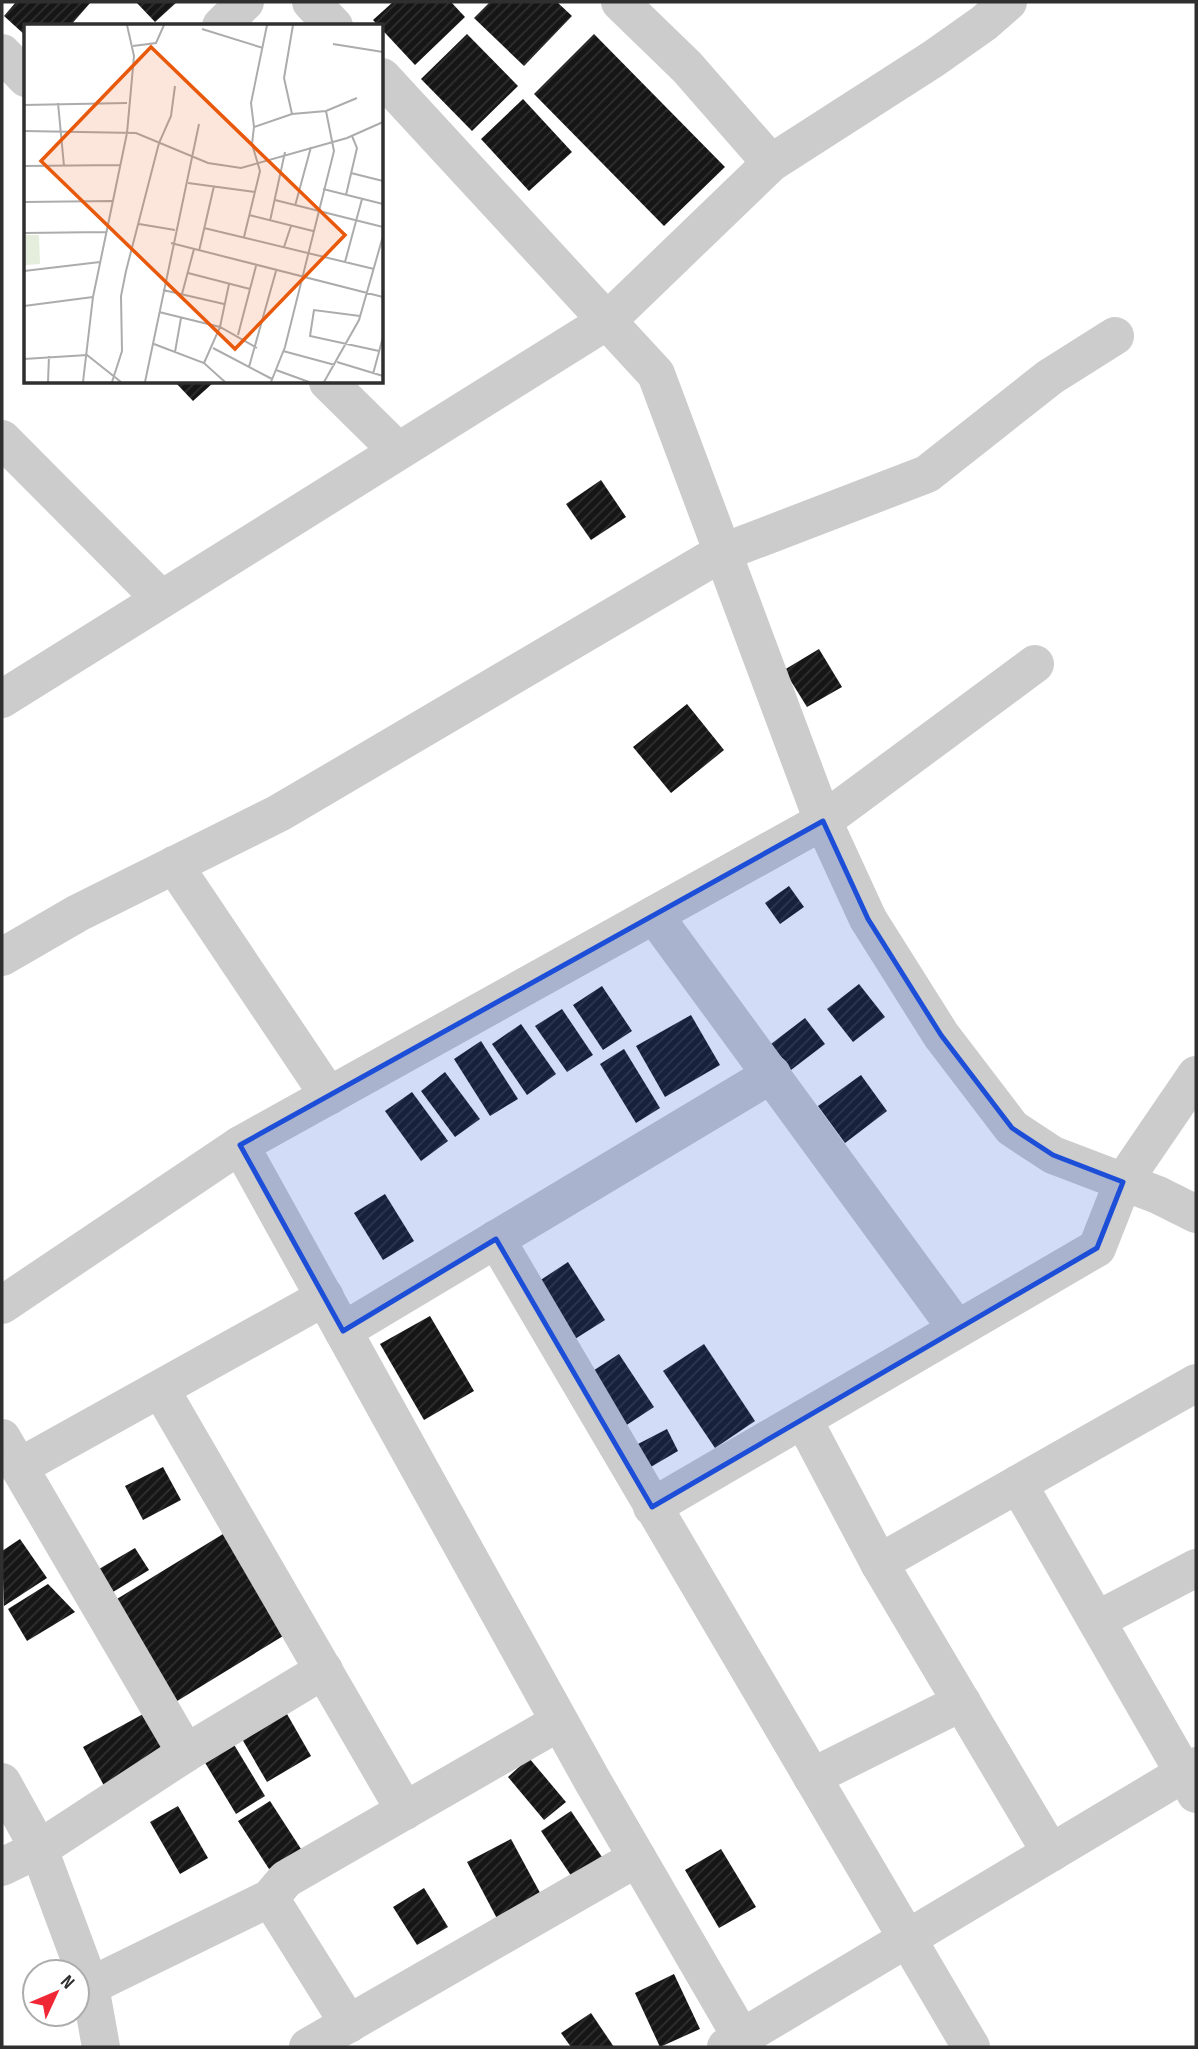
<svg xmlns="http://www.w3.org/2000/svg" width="1198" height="2049" font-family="'Sofia Sans Condensed',sans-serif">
<defs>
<pattern id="building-hatch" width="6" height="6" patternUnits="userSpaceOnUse" patternTransform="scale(1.75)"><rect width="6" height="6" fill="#161616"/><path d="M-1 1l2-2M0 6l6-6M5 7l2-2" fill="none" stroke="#303030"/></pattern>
</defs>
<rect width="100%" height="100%" fill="#fff"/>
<g fill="url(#building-hatch)">
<path d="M16,2h75l-21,24h-44v10l-22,-20z"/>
<path d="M136,2h41l-22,20z"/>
<path d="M393,2h58l14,15 -50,48 -42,-45z"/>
<path d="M490,2h67l15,14 -48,50 -50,-48z"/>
<path d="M467,34l51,52 -46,45 -51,-52z"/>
<path d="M594,34l131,133 -61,59 -130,-132z"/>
<path d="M523,99l49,53 -43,39 -48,-52z"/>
<path d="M175,382h39l-21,19z"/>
<path d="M601,480l25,37 -35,23 -25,-36z"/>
<path d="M819,649l23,38 -35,20 -23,-37z"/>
<path d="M687,704l37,46 -53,43 -38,-46z"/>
<path d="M789,886l15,21 -24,17 -15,-21z"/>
<path d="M859,984l26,33 -32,25 -26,-33z"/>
<path d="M602,986l30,45 -29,19 -30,-45z"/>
<path d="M562,1009l31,46 -26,17 -32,-46z"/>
<path d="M691,1015l29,50 -55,32 -29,-51z"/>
<path d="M805,1018l20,26 -34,26 -20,-26z"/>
<path d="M521,1024l35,50 -29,21 -35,-51z"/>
<path d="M481,1041l37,58 -28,17 -36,-57z"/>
<path d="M624,1049l36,59 -24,15 -36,-59z"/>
<path d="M445,1072l35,47 -25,18 -34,-46z"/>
<path d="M861,1075l26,36 -42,32 -27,-37z"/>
<path d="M412,1092l36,49 -27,20 -36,-50z"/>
<path d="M385,1194l29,47 -31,19 -29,-47z"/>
<path d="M568,1262l37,58 -38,24 -37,-57z"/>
<path d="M430,1316l44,75 -50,29 -44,-76z"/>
<path d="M704,1344l51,77 -40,27 -52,-77z"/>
<path d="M619,1354l35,53 -35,23 -34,-54z"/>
<path d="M667,1429l11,22 -29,17 -13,-23z"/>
<path d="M163,1467l18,33 -38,20 -18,-34z"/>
<path d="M223,1534l65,99 -119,73 -57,-104z"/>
<path d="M20,1539l27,39 -43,28 -2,-55z"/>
<path d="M135,1548l14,22 -36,22 -14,-23z"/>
<path d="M48,1584l27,28 -48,29 -19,-32z"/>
<path d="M145,1713l25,46 -62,34 -25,-46z"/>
<path d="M287,1714l24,42 -44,26 -25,-43z"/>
<path d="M230,1738l35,58 -29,18 -35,-58z"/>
<path d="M529,1758l37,44 -22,18 -36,-43z"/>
<path d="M270,1801l31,48 -32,20 -31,-48z"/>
<path d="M178,1806l30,52 -28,16 -30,-52z"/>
<path d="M571,1811l35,52 -30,20 -35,-52z"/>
<path d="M511,1839l34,63 -44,24 -34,-64z"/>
<path d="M721,1849l35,58 -37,21 -34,-58z"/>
<path d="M424,1888l24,39 -31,18 -24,-38z"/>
<path d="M674,1974l26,55 -40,18 -25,-54z"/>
<path d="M591,2013l23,34h-43l-10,-14z"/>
</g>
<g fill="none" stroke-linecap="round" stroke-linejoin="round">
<g stroke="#ccc" stroke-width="38">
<path d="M311,2l23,24"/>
<path d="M620,2l67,65 84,96"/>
<path d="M221,26l24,-24"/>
<path d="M2,53l24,25"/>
<path d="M382,77l274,297 167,447 45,98 73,116 71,93 41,27 105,40 38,19"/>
<path d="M328,382l70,69"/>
<path d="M2,439l159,160"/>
<path d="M174,865l155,231"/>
<path d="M654,915l303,414"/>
<path d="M2,957l76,-44 201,-100 442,-260 206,-79 123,-97 65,-41"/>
<path d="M240,1145l352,635 155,267"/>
<path d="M496,1239l475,808"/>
<path d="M2,1305l238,-160 583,-324 212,-157"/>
<path d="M343,1331l429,-257"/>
<path d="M161,1390l244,421"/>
<path d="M803,1419l76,144 172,290"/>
<path d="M2,1438l184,315"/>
<path d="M19,1467l306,-170"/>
<path d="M1018,1484l178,310"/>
<path d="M652,1507l445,-259 26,-66 73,-107"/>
<path d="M879,1563l317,-180"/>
<path d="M1097,1620l99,-52"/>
<path d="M812,1777l150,-75"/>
<path d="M2,1782l37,67 51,137 11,61"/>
<path d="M2,1867l37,-18 147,-96 138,-83"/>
<path d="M270,1898l79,126"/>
<path d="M90,1986l180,-88 16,-19 273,-157"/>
<path d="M308,2047l329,-189"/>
<path d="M726,2047l470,-281"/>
</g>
<path stroke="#ccc" stroke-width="38" d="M2,699l605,-378 164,-158 162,-104 51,-36 24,-21"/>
</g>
<path fill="#1d4ed8" fill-opacity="0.2" stroke="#1d4ed8" stroke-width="5" stroke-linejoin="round" d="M823,821l45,98 73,116 71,93 41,27 70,27 -26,66 -445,259 -156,-268 -153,92 -103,-186z"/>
<g transform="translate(24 24)">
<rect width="359" height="359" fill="#fff"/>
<path d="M0,211h15l1,29 -16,1z" fill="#e5eddc"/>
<path fill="none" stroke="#acacac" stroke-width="2" d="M178,5l61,19M309,20l50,8M109,22l23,-3 8,-18M34,79l6,63M0,81l103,-2M268,90l-8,-36 9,-53M230,103l-3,-24 16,-78M0,107l112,2 72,30 33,5 106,-30 36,-16M0,142l96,-1M327,149l32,8M164,159l67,9M299,165l60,15M322,171l11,-47 -5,-12M251,176l108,27M0,178l88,-1M271,182l16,-59M225,191l64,16M246,197l15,-69M115,200l36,6M180,204l170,41M0,209l82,-1M220,213l16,-66 -8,-27 2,-17 38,-13 34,-3 31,-13M147,219l212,54M260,223l7,-21M175,227l15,-65M321,238l17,-63M0,247l76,-9M164,249l62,16M139,266l61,14M158,270l12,-45M0,282l69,-9M135,288l61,15 37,21M336,292l-46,-6 -4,26 69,15M214,311l18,-69M130,320l50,19 21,19M189,324l59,31M259,327l52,14M151,328l6,-34M0,335l63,-4 34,27M313,338l46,14M180,339l16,-36 9,-43M225,343l27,-96M252,346l33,12M349,350l10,-37M24,358l1,-26M59,358l10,-85 34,-164 7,-77 -7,-31M88,358l10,-31 -1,-55 5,-25 33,-128 12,-27 4,-30M121,358l54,-258M247,358l14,-35 49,-196 -8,-40M300,358l35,-62 24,-84"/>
<path fill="#e8590c" fill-opacity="0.15" stroke="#e8590c" stroke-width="3.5" d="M127,23l194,188 -110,114 -194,-188z"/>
<rect width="359" height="359" fill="none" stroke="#2f2f2f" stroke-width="3.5"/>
</g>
<rect width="1198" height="2049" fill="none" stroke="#2f2f2f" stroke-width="7"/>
<g transform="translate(56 1993) rotate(46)"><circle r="33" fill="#ffffff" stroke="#acacac" stroke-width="2"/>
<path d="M0-5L12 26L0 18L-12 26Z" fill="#f02735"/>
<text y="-10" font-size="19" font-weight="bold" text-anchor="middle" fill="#2f2f2f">N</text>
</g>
</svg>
